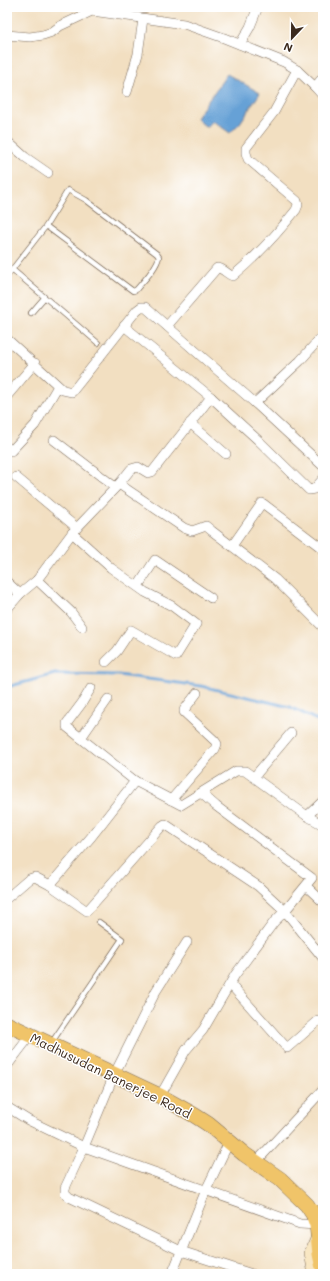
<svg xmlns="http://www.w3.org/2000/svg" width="330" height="1281" font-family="Mali,sans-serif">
<rect width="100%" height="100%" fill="#fff"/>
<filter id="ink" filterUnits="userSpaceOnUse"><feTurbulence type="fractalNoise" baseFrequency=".025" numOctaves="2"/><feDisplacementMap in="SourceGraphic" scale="8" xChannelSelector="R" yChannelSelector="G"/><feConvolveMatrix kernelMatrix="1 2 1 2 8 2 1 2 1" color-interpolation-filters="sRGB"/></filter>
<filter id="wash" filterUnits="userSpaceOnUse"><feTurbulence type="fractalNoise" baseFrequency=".012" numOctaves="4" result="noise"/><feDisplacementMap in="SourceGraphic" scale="16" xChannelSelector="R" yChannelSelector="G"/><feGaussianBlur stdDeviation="0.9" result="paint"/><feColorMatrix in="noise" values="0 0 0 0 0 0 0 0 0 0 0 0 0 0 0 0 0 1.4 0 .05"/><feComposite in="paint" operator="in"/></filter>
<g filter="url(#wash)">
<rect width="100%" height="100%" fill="#f2dfc1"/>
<path fill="#66a1d6" stroke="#50667a" d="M227,74l33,19 -20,30 -10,10 -17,-12 -7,6 -10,-9z"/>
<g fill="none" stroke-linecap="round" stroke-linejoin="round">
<path stroke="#66a1d6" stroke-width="3" d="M7,687l48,-13 63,1 83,11 89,21 33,16"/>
</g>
</g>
<g filter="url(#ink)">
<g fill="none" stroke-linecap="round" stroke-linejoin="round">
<defs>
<g id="lane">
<path d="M13,270l85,73"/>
<path d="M7,276l39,-50 22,-36 18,10 71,54 2,3c-3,12 -15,23 -23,33l-3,1 -87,-65"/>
<path d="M31,313l13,-15"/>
<path d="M52,1042l70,-103 -23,-17"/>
</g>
<g id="street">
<path d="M85,7l7,4 92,13 40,14 60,24 13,8 18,17 8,-10"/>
<path d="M7,35l23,2 13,-2 9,-3 8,-6 32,-15"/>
<path d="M240,44l10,-17 8,-20"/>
<path d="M315,87l8,9"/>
<path d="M127,92l11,-38 5,-35"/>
<path d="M7,141l18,16 23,16"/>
<path d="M124,326l87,71 47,43 51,50 5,-1 9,-10"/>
<path d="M167,326l50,-58c7,0 10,7 16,8 24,-20 44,-42 63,-66l2,-5 -1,-4 -49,-42 -2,-6v-5l28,-36 23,-42"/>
<path d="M7,339l56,51 9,2 65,-82 4,-3h4l110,96 45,-42 23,-26"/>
<path d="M7,396l28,-33"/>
<path d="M255,403l68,63"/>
<path d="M190,423l36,31"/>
<path d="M54,440l61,47"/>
<path d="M7,447l4,4 24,-26 23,-39"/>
<path d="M16,477l61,51"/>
<path d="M119,484l65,44 8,3 14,-5 6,5 63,48 48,48"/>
<path d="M72,533l39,35 34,24 27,14 24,18 -20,32 -45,-26 -14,21 -11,11"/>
<path d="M232,546l30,-43 3,2 58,44"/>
<path d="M37,580l34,32 11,15"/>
<path d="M7,582l13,12"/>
<path d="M138,586l17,-26 56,38"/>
<path d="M7,609l13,-15 17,-14 35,-47 47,-49 12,-15 7,-2 10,6 4,-1 59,-75"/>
<path d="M81,738l27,-39"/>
<path d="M254,777l37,-44"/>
<path d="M135,781l46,24 55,-34h9l62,45 16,9"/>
<path d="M171,800l44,-51 2,-5 -2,-3 -31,-29v-2l13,-17"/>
<path d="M307,816l16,-15"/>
<path d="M50,885l42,-49 43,-55 -68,-54v-4l15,-20 9,-15"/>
<path d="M306,886l17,16"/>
<path d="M7,898l22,-19 6,-2 15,8 37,26 75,-85 3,-2 93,62 27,25 38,47"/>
<path d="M187,942l-31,49 -42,84 -30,72 -19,41v5l4,4 112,54 71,23"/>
<path d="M230,984l57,64 31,-27"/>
<path d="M7,1066l23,-30"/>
<path d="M160,1096l26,-46 17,-20 32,-55 39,-53 11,-11 27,-33 -96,-72 -15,-13"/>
<path d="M7,1107l21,13 56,27 216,77 17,1"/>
<path d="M256,1162l67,-72"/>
<path d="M172,1274l34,-84 23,-48"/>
</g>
<path id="secondary" d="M315,1274l-4,-21 7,-16"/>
<path id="primary" d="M7,1024l153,72 34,19 14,9 36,30 36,25 27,26 6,9 4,11 3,29 3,14"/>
</defs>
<use href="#lane" stroke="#7b6957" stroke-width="6"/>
<use href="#street" stroke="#7b6957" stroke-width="10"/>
<use href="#secondary" stroke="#7b6957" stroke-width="14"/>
<use href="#primary" stroke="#7b6957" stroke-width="16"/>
<use href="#lane" stroke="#fff" stroke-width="4.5"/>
<use href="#street" stroke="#fff" stroke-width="9"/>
<use href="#secondary" stroke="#f9e7c3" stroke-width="13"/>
<use href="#primary" stroke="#f0c469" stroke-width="15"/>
</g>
</g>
<g text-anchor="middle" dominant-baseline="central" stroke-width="3" stroke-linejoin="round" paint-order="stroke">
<g font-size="13" fill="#3b2a1e" stroke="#fff">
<text transform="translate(111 1075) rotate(26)">Madhusudan Banerjee Road</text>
</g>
</g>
<rect width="330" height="1281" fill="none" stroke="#fff" stroke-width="24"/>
<g transform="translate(292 38) rotate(202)" stroke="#ffffff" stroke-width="3" paint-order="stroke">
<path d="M0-3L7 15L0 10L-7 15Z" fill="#3b2a1e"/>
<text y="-6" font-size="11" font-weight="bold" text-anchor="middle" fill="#3b2a1e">N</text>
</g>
</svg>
